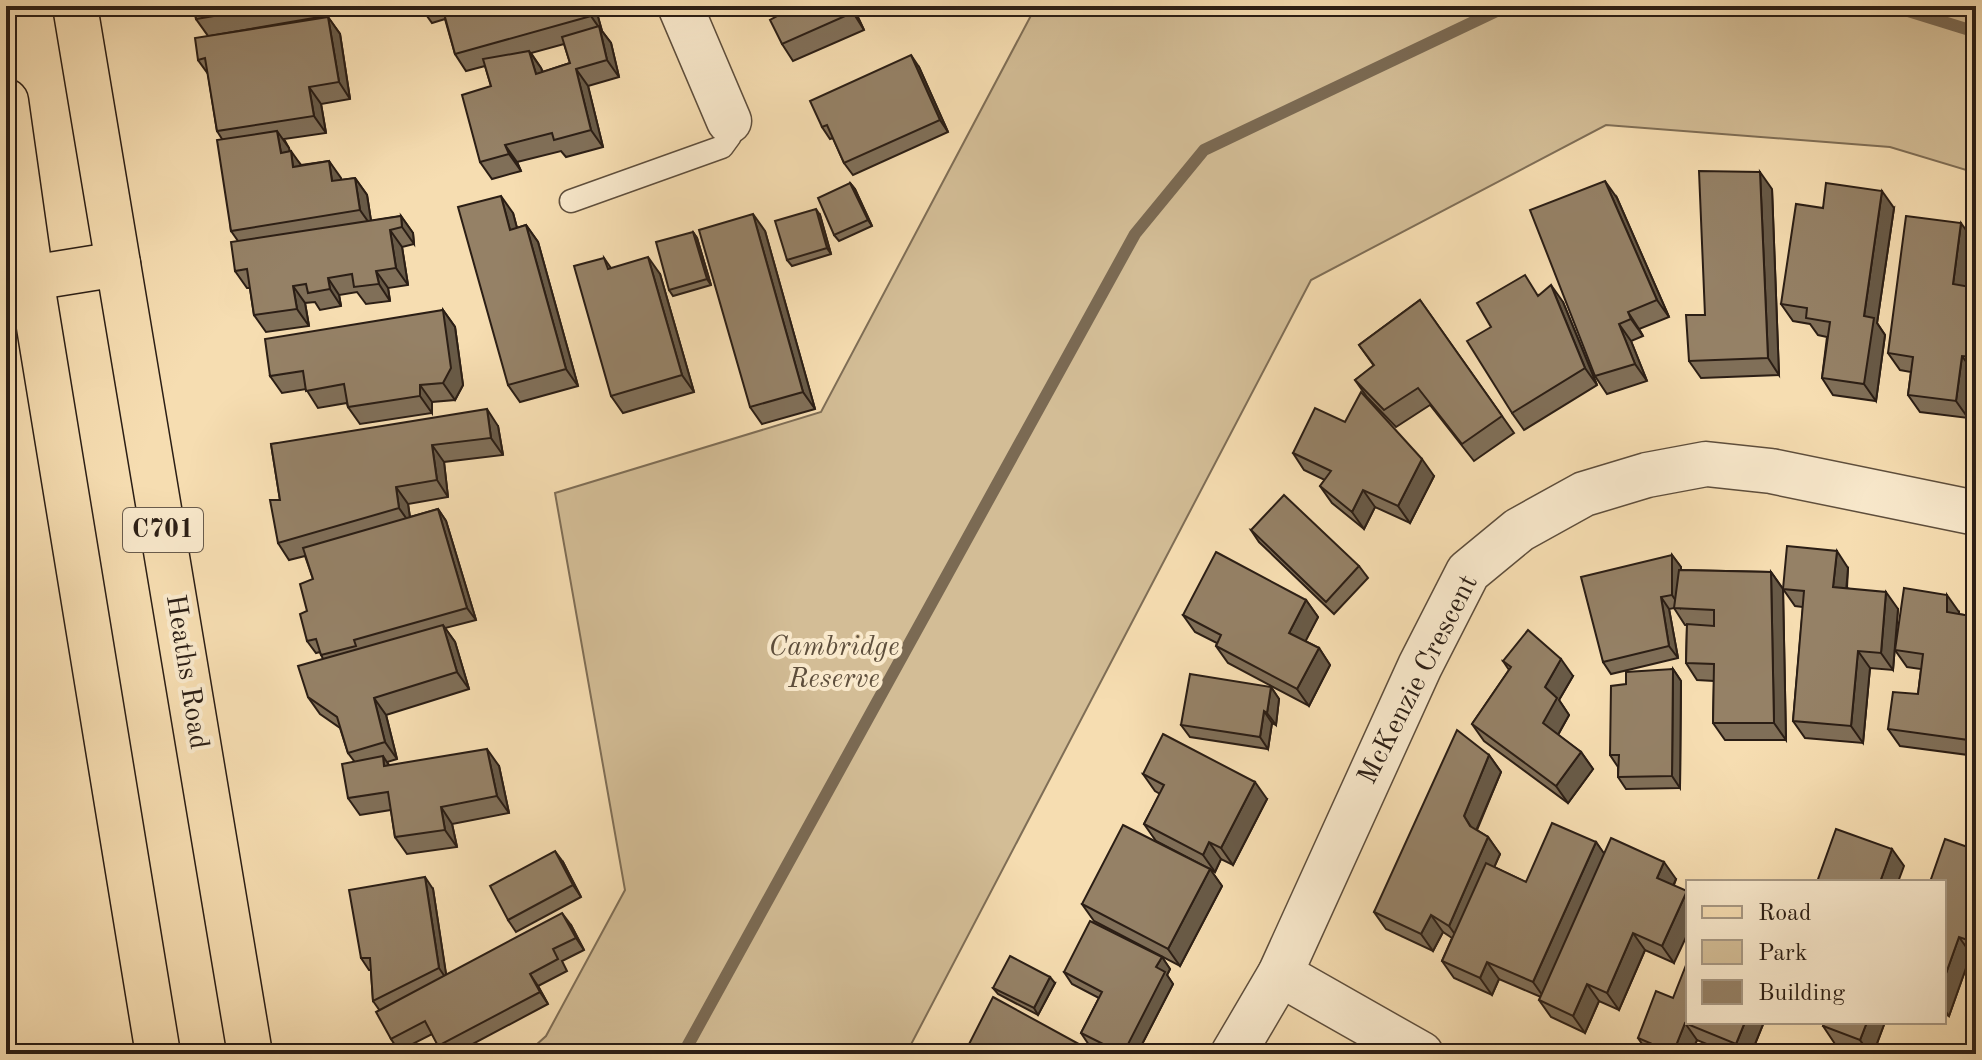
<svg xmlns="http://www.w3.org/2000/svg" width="1982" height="1060" font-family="'Old Standard TT',serif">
<rect width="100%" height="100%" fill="#f6ddb1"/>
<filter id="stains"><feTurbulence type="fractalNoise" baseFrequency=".0025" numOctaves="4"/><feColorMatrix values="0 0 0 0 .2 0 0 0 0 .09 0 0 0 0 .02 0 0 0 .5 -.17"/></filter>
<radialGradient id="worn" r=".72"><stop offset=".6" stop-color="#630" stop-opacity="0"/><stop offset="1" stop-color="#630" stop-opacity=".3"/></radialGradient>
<path fill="#d3bd96" stroke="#7f6e56" stroke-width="2" d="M1036,6h940v167l-86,-26 -284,-22 -295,155 -405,774h-380l20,-18 79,-146 -70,-397 266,-81z"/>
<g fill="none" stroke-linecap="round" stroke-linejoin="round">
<g stroke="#7b6a53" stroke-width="12">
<path d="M1892,6l84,26"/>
<path d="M683,1054l452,-820 69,-84 303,-144"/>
</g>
<defs>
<path id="service" d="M571,201l151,-54 8,-11 -1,-15"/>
<g id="minor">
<path d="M680,6l49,115"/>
<path d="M1280,974l141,80"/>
<path d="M1233,1054l47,-80 140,-308 48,-94 51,-42 65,-36 63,-19 59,-11 65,7 205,42"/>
</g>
<g id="primary">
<path d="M75,6l175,1048"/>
<path d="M6,101l25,177 127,776"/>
<path d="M31,278l87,-14"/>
</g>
</defs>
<use href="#service" stroke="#5e4e3c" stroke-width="25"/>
<use href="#minor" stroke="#5e4e3c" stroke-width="47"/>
<use href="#primary" stroke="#2b1e15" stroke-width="47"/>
<use href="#service" stroke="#f9e9cc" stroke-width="22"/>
<use href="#minor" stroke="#f9e9cc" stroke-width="44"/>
<use href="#primary" stroke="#f6ddb1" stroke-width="44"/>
</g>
<g fill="#806f58" stroke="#2b1e15" stroke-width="2" fill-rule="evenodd">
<path d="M194,6h141l2,8 -127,22 118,-19 12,17 10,65 -29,5 5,29 -42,6 5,9 1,4 11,13 28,-4 12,19 14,-2 12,17 4,26 30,-5 12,17 1,11 -12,3 6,38 -20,3 2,13 -24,3 -9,-12 -18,3 2,11 -21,4 -5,-8 -10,1 4,23 -43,6 -12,-17 -4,-27h-3l-12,-17 3,-30 -7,-10 -9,-92 -5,-8 -9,-57 -10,-14 10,-24 -12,-17z"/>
<path d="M420,6h175l7,25 9,12 8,34 -31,9 15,61 -37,10 -5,-6 -44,11 4,9 -29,8 -12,-17 11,-76 -6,-20 -19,5 -11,-17 -10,-35 -13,4zM564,44l6,19 -27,9 -2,-4 -10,-15z"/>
<path d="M772,6h99l-15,7 8,17 -71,31 -11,-17 -5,-28z"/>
<path d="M919,67l29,65 -95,43 -9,-12 -11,-25 -3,1 -8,-12z"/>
<path d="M850,183l5,6 17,37 -33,15 -5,-6z"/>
<path d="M1772,189l7,186 -78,3 -12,-17z"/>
<path d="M1617,198l52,119 -30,12 4,7 -12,5 16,40 -40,13 -12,-18z"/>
<path d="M1894,208l-17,115 8,12 -9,66 -43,-6 -11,-17 5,-41 -9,-2 -8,-11 -17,-3 -12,-17z"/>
<path d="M513,213l4,15 9,-3 12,17 40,144 -58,16 -12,-17z"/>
<path d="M820,215l11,39 -39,12 -5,-6z"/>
<path d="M765,231l50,178 -53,15 -12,-17z"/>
<path d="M693,232l4,6 14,47 -38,11 -4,-6z"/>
<path d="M1973,240l-6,46 9,2v128l-6,-9 -2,11 -48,-6 -12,-17 3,-23 -11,-2 -12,-17z"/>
<path d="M604,258l7,10 49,6 34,118 -71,21 -12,-17z"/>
<path d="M1539,295l24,7 34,83 -73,45 -12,-17z"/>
<path d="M1420,300l94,133 -40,28 -44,-56 -34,22 -29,-30 -12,-17 19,-14 -15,-21z"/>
<path d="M443,310l12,17 8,58 -8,15 -23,2v11l-72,11 -12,-17 -1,-4 -29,5 -12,-19 -24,4 -12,-17z"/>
<path d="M1345,422l89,54 -24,47 -35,-16 -11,22 -32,-26 -12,-17 5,-6 -21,-10 -11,-17z"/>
<path d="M498,426l5,29 -59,7 4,35 -40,7 2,13 28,-8 8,12 30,99 -31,8 10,14 14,47 -83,26 11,44 -10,3 2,3 110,1 10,47 -57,11 5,23 -50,7 -12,-17 -4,-27 -31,5 -12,-17 6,-37 -6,-8 -8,-25 -20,-14 -12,-17 15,-38 -3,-7 -4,1 -9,-12v-30l6,-32 -8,-23 -16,4 -11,-17 2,-43 -9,-56z"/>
<path d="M1251,530l108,36 9,12 -34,36 -75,-72z"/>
<path d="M1672,555l9,12v3l90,2 12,17 65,-21 -1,20 51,21 -5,61 -23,-2 -7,75 -58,-5 -12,-17 10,-114 -8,-1 -12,-17 3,151h-61l-12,-17 1,-42 -17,-1 -11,-17 1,-38h-2l-11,-17 -5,1 9,49 -67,16 -8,-12z"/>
<path d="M1306,600l12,17 -13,24 14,7 11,17 -21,41 -81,-43 -12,-17 1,-3 -22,-11 -12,-17z"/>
<path d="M1959,612v2l17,3v139l-76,-10 -12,-17 30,-35 3,-25 -14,-2 -12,-17z"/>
<path d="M1503,661l70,15 -14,24 10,15 -11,20 23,17 12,17 -25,34 -84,-62 -12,-17 37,-54z"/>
<path d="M1673,669l8,12 -1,107 -54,1 -8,-12v-10l-8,-12 16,-71z"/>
<path d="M1271,687l8,12 -3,26 -4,-2 -4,26 -78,-12 -9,-12z"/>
<path d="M1489,755l12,17 -24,58 11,7 12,17 -6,13 32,15 70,-40 8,12 72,25 -2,6v78l-29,-13 -26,60 -20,-9 -14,32 -34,-16 -12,-17 2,-3 -42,-18 -7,16 -38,-17 -12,-17 10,-23 -9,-6 -10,19 -47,-22 -12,-17z"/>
<path d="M1143,774l124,25 -34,66 -12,-6 -6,13 -59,-31 -12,-17 16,-30 -5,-3z"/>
<path d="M1976,850v106l-5,-2 -22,62 -5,-2v-132z"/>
<path d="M563,862l18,35 -65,35 -8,-12z"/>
<path d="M1210,869l12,17 -42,80 -86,-45 -12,-17z"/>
<path d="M433,889l13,86 125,-50 13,25 -22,11 5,10 -29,15 10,18 -94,50h-10l-12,-20 -33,17 -8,-12 -11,-28 -7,-10 -2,-31h-2l-8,-12z"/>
<path d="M1162,957l8,12 -3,6 6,9 -36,70h-30l-18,-9 -8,-12 18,-35 -27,-14 -8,-12z"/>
<path d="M1055,983l-17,32 -40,-21 -5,-6z"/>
<path d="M1673,998l91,24 -13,32h-20l-34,-14 -6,14h-42l-11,-16z"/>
<path d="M1825,1022h60l-12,32h-9l-29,-10 -12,-18z"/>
</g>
<g fill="#685a47" stroke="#2b1e15" stroke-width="2">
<path d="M588,6h7l7,25 9,12 8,34 -12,-17 -7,-31 -9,-13z"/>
<path d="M849,6h2l5,7 8,17z"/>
<path d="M328,17l12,17 10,65 -11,-17z"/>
<path d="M529,51l12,17 7,23 -12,-17z"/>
<path d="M911,55l8,12 29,65 -8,-12z"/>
<path d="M576,69l12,17 15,61 -12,-17z"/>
<path d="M309,87l12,17 5,29 -12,-17z"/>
<path d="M277,131l12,17 4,22 -12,-17z"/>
<path d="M505,145l12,17 4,9 -12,-17z"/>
<path d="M291,151l12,17 -10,-1z"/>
<path d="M329,161l12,17 3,20 -12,-17z"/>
<path d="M1760,172l12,17 7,186 -11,-17z"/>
<path d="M355,178l12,17 5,32 -12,-17z"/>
<path d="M1605,181l12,17 52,119 -12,-17z"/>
<path d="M850,183l5,6 17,37 -4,-6z"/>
<path d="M1882,191l12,17 -17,115 8,12 -9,66 -12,-17v-68z"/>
<path d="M501,196l12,17 9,34 -12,-17z"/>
<path d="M816,209l4,6 11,39 -4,-6z"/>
<path d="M753,214l12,17 50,178 -12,-17z"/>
<path d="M401,216l12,17 1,11 -12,-17z"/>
<path d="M1961,223l12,17 -8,61 -12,-17z"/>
<path d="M526,225l12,17 40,144 -12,-17z"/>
<path d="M390,230l12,17 6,38 -12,-17z"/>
<path d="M693,232l4,6 14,47 -4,-6z"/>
<path d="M648,257l12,17 34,118 -12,-17z"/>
<path d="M376,271l12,17 2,13 -11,-17z"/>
<path d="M328,278l11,17 2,11 -11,-17z"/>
<path d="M1551,285l12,17 34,83 -12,-17z"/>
<path d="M293,286l12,17 4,23 -12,-17z"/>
<path d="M443,310l12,17 8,58 -8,15 -12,-17z"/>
<path d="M1628,312l11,17 4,7 -12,-17z"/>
<path d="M1619,324l12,17 16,40 -12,-17z"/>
<path d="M1976,333v29l-3,-5z"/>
<path d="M1962,356l12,17 -6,32 2,2 -2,11 -12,-17z"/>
<path d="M420,385l12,17v11l-12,-17z"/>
<path d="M487,409l11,17 5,29 -12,-17z"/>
<path d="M432,445l12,17 4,35 -11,-17z"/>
<path d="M1422,459l12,17 -24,47 -12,-17z"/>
<path d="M396,487l12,17 3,21 -12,-17z"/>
<path d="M1363,490l12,17 -11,22 -12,-17z"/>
<path d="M438,509l8,12 30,99 -9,-12z"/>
<path d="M1837,551l11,17 -3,36 -12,-17z"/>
<path d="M1672,555l9,12 -1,40 -8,-12z"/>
<path d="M1771,572l12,17 3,151 -12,-17z"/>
<path d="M1886,592l12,17 -5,61 -12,-17z"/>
<path d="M1947,595l12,17v17l-12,-17z"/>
<path d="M1661,597l8,12 9,49 -9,-12z"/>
<path d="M1306,600l12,17 -17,33 -12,-17z"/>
<path d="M443,625l12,17 14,47 -12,-17z"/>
<path d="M1319,648l11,17 -21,41 -12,-17z"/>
<path d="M1858,651l12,17 -7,75 -12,-17z"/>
<path d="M1561,659l12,17 -14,24 10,15 -14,25 -12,-17 2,-36z"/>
<path d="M1673,669l8,12 -1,107 -8,-12z"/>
<path d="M1271,687l8,12 -3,26 -9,-12z"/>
<path d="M374,698l12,17 11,44 -12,-17z"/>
<path d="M1264,711l8,12 -4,26 -8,-12z"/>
<path d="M487,749l12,17 10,47 -12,-17z"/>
<path d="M1581,752l12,17 -25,34 -12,-17z"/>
<path d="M1489,755l12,17 -26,61 -11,-17z"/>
<path d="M383,756l11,17 -10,-7z"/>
<path d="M1255,782l12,17 -34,66 -12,-17z"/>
<path d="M441,807l11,17 5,23 -12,-17z"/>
<path d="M1488,837l12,17 -39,89 -12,-17z"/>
<path d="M1209,842l12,17 -6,13 -12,-17z"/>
<path d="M1596,842l12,17 -63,140 -12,-17z"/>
<path d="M1892,849l12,17 -6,16h-18z"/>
<path d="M555,851l8,11 18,35 -8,-12z"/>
<path d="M1664,862l12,17 -7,16 -12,-17z"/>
<path d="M1210,869l12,17 -42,80 -12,-17z"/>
<path d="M425,877l8,12 14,91 -8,-12z"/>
<path d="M1687,891l1,42 -14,30 -12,-17z"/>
<path d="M562,913l9,12 13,25 -8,-12z"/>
<path d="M1431,915l12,17 -10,19 -12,-17z"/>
<path d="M1633,933l12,17 -26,60 -12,-17z"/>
<path d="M1959,937l12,17 -22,62 -5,-7v-30z"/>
<path d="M1162,957l8,12 -3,6 6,9 -36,70h-14l33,-87z"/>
<path d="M1487,962l12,17 -7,16 -12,-17z"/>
<path d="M530,974l8,12 10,18 -8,-12z"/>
<path d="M1050,977l5,6 -17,32 -4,-7z"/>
<path d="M1587,984l12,17 -14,32 -12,-17z"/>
<path d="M1745,1022h19l-13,32h-8l-7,-10z"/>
<path d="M1867,1022h18l-12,32h-3l-10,-14z"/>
<path d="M1685,1023l12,17 -6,14h-17l-1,-1z"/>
</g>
<g fill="#958166" stroke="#2b1e15" stroke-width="2">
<path d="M194,6h78l-76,13z"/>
<path d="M442,6h146l3,10 -136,38z"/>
<path d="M772,6h77l3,7 -70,31 -12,-24 7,-4z"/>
<path d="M328,17l11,65 -30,5 5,29 -97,15 -12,-73 -7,2 -3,-22z"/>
<path d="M599,26l8,34 -31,9 15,61 -37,10 -2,-7 -47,12 4,9 -29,8 -18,-67 29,-9 -8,-27 46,-8 7,23 34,-11 -8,-26z"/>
<path d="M911,55l29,65 -96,43 -17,-38 -5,2 -12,-26z"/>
<path d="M277,131l4,22 10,-2 2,16 36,-6 3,20 23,-3 5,32 -129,21 -14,-91z"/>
<path d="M1699,171l61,1 8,186 -79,3 -3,-46h19z"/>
<path d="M1605,181l52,119 -29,12 3,7 -12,5 16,40 -40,12 -65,-166z"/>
<path d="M850,183l18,37 -34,15 -16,-37z"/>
<path d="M1826,183l56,8 -18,125 10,2 -10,66 -42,-6 8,-56 -24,-4 1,-10 -26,-4 15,-100 27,4z"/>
<path d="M501,196l9,34 16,-5 40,144 -58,16 -50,-178z"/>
<path d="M816,209l11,39 -40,12 -12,-39z"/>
<path d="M753,214l50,178 -53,15 -51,-177z"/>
<path d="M401,216l1,11 -12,3 6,38 -20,3 3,13 -25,3 -2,-13 -24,4 2,11 -22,4 -2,-9 -13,2 4,23 -43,6 -7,-46 -12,2 -4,-29z"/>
<path d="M1906,216l55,7 -8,61 23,4v45l-3,24 -11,-1 -6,45 -48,-6 5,-38 -25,-4z"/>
<path d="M693,232l14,47 -38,11 -13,-48z"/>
<path d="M648,257l34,118 -71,21 -37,-130 30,-8 4,11z"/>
<path d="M1525,275l13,21 13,-11 34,83 -73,45 -45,-72 24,-14 -14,-24z"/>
<path d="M1420,300l82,116 -40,28 -44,-56 -34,22 -29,-30 19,-15 -15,-20z"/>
<path d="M443,310l8,58 -8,15 -23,2v11l-72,11 -4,-23 -38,7 -3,-20 -33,5 -5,-37z"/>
<path d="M1976,366v40l-8,-1z"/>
<path d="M1361,392l61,67 -24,47 -35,-16 -11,22 -32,-26 11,-15 -38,-18 22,-45 30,14z"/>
<path d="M487,409l4,29 -59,7 5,35 -41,7 3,21 -121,35 -8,-43h10l-9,-56z"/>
<path d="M1284,495l75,71 -33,36 -75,-72z"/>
<path d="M438,509l29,99 -113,32 2,6 -35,9 -5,-16 -9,2 -7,-27 7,-3 -7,-27 13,-5 -10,-31z"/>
<path d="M1787,546l50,5 -4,36 53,5 -5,61 -23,-2 -7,75 -58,-5 11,-130 -21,-2z"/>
<path d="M1216,552l90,48 -17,33 30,15 -22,41 -81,-43 5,-11 -38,-20z"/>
<path d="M1672,555v40l-11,2 8,49 -66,16 -22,-85z"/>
<path d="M1679,570l92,2 3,151h-61l1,-59 -28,-1 1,-39 27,2v-16l-40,-2z"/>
<path d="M1904,588l43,7v17l29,5v124l-88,-12 5,-37 25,2 5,-40 -28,-4z"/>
<path d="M443,625l14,47 -83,26 11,44 -37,11 -11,-36 -29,-20 -10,-31z"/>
<path d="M1528,630l33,29 -16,28 12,11 -14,25 38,29 -25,34 -84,-62 39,-57 -8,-6z"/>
<path d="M1673,669l-1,107 -54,1 1,-22h-9l1,-69 15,-2v-12z"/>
<path d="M1190,674l81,13 -4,26 -3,-2 -4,26 -79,-12z"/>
<path d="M1457,730l32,25 -25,61 6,10 18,11 -39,89 -18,-11 -10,19 -47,-22z"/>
<path d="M1163,734l92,48 -34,66 -12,-6 -6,13 -59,-31 20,-39 -21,-11z"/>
<path d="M487,749l10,47 -56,11 4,23 -50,7 -7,-45 -40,6 -6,-34 41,-8 1,10z"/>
<path d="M1552,823l44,19 -63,140 -46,-20 -7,16 -38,-17 44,-98 40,19z"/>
<path d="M1123,825l87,44 -42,80 -86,-45z"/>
<path d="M1836,829l56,20 -12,33h-63z"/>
<path d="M1611,838l53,24 -7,16 30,13 -25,55 -29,-13 -26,60 -20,-9 -14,32 -34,-16z"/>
<path d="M1945,839l31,11v93l-17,-6 -15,42v-97h-14z"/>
<path d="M555,851l18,34 -65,35 -18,-34z"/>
<path d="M425,877l14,91 -66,33 -3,-43h-9l-12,-68z"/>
<path d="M562,913l14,25 -23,11 5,10 -28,15 10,18 -102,54 -13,-25 -34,18 -15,-27z"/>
<path d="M1090,921l72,36 -6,10 9,5 -42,82 -42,-21 21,-41 -38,-20z"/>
<path d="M1010,956l40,21 -16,31 -41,-20z"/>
<path d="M1688,960v62h57l-9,22 -51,-21 -12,30 -35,-15 18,-47 17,7z"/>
<path d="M993,997l104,57h-133z"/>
<path d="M1825,1022h42l-7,18 -37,-14z"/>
</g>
<g text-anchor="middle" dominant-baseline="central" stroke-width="8" stroke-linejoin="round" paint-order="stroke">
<rect fill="#f9e9cc" stroke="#695b4c" stroke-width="2" x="123" y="508" width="80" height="44" rx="6"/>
<g font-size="26" font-weight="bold" fill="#2b1e15">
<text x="163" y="530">C701</text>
</g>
<g font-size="28" font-style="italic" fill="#5d4e3c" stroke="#f9e9cc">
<text x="834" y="648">Cambridge<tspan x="834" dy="32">Reserve</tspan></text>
</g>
<g font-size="28" fill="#2b1e15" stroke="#f9e9cc">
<text transform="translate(186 672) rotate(81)">Heaths Road</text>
<text transform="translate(1419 680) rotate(-63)">McKenzie Crescent</text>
</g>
</g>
<rect width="1982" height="1060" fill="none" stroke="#f6ddb1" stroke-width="32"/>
<rect x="8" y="8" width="1966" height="1044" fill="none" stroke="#2b1e15" stroke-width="4"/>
<rect x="16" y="16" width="1950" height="1028" fill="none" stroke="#2b1e15" stroke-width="2"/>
<rect x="1686" y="880" width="260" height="144" fill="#f9e9cc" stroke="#a79883" stroke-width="2"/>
<rect x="1702" y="906" width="40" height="12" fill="#f6ddb1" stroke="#a79883" stroke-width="2"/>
<text x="1758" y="920" font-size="24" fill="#2b1e15">Road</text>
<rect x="1702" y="940" width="40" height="24" fill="#d3bd96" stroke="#a79883" stroke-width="2"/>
<text x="1758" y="960" font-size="24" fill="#2b1e15">Park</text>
<rect x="1702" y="980" width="40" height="24" fill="#958166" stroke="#a79883" stroke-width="2"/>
<text x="1758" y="1000" font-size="24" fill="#2b1e15">Building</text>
<rect width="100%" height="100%" filter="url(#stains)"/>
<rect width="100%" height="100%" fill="url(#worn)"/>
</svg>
